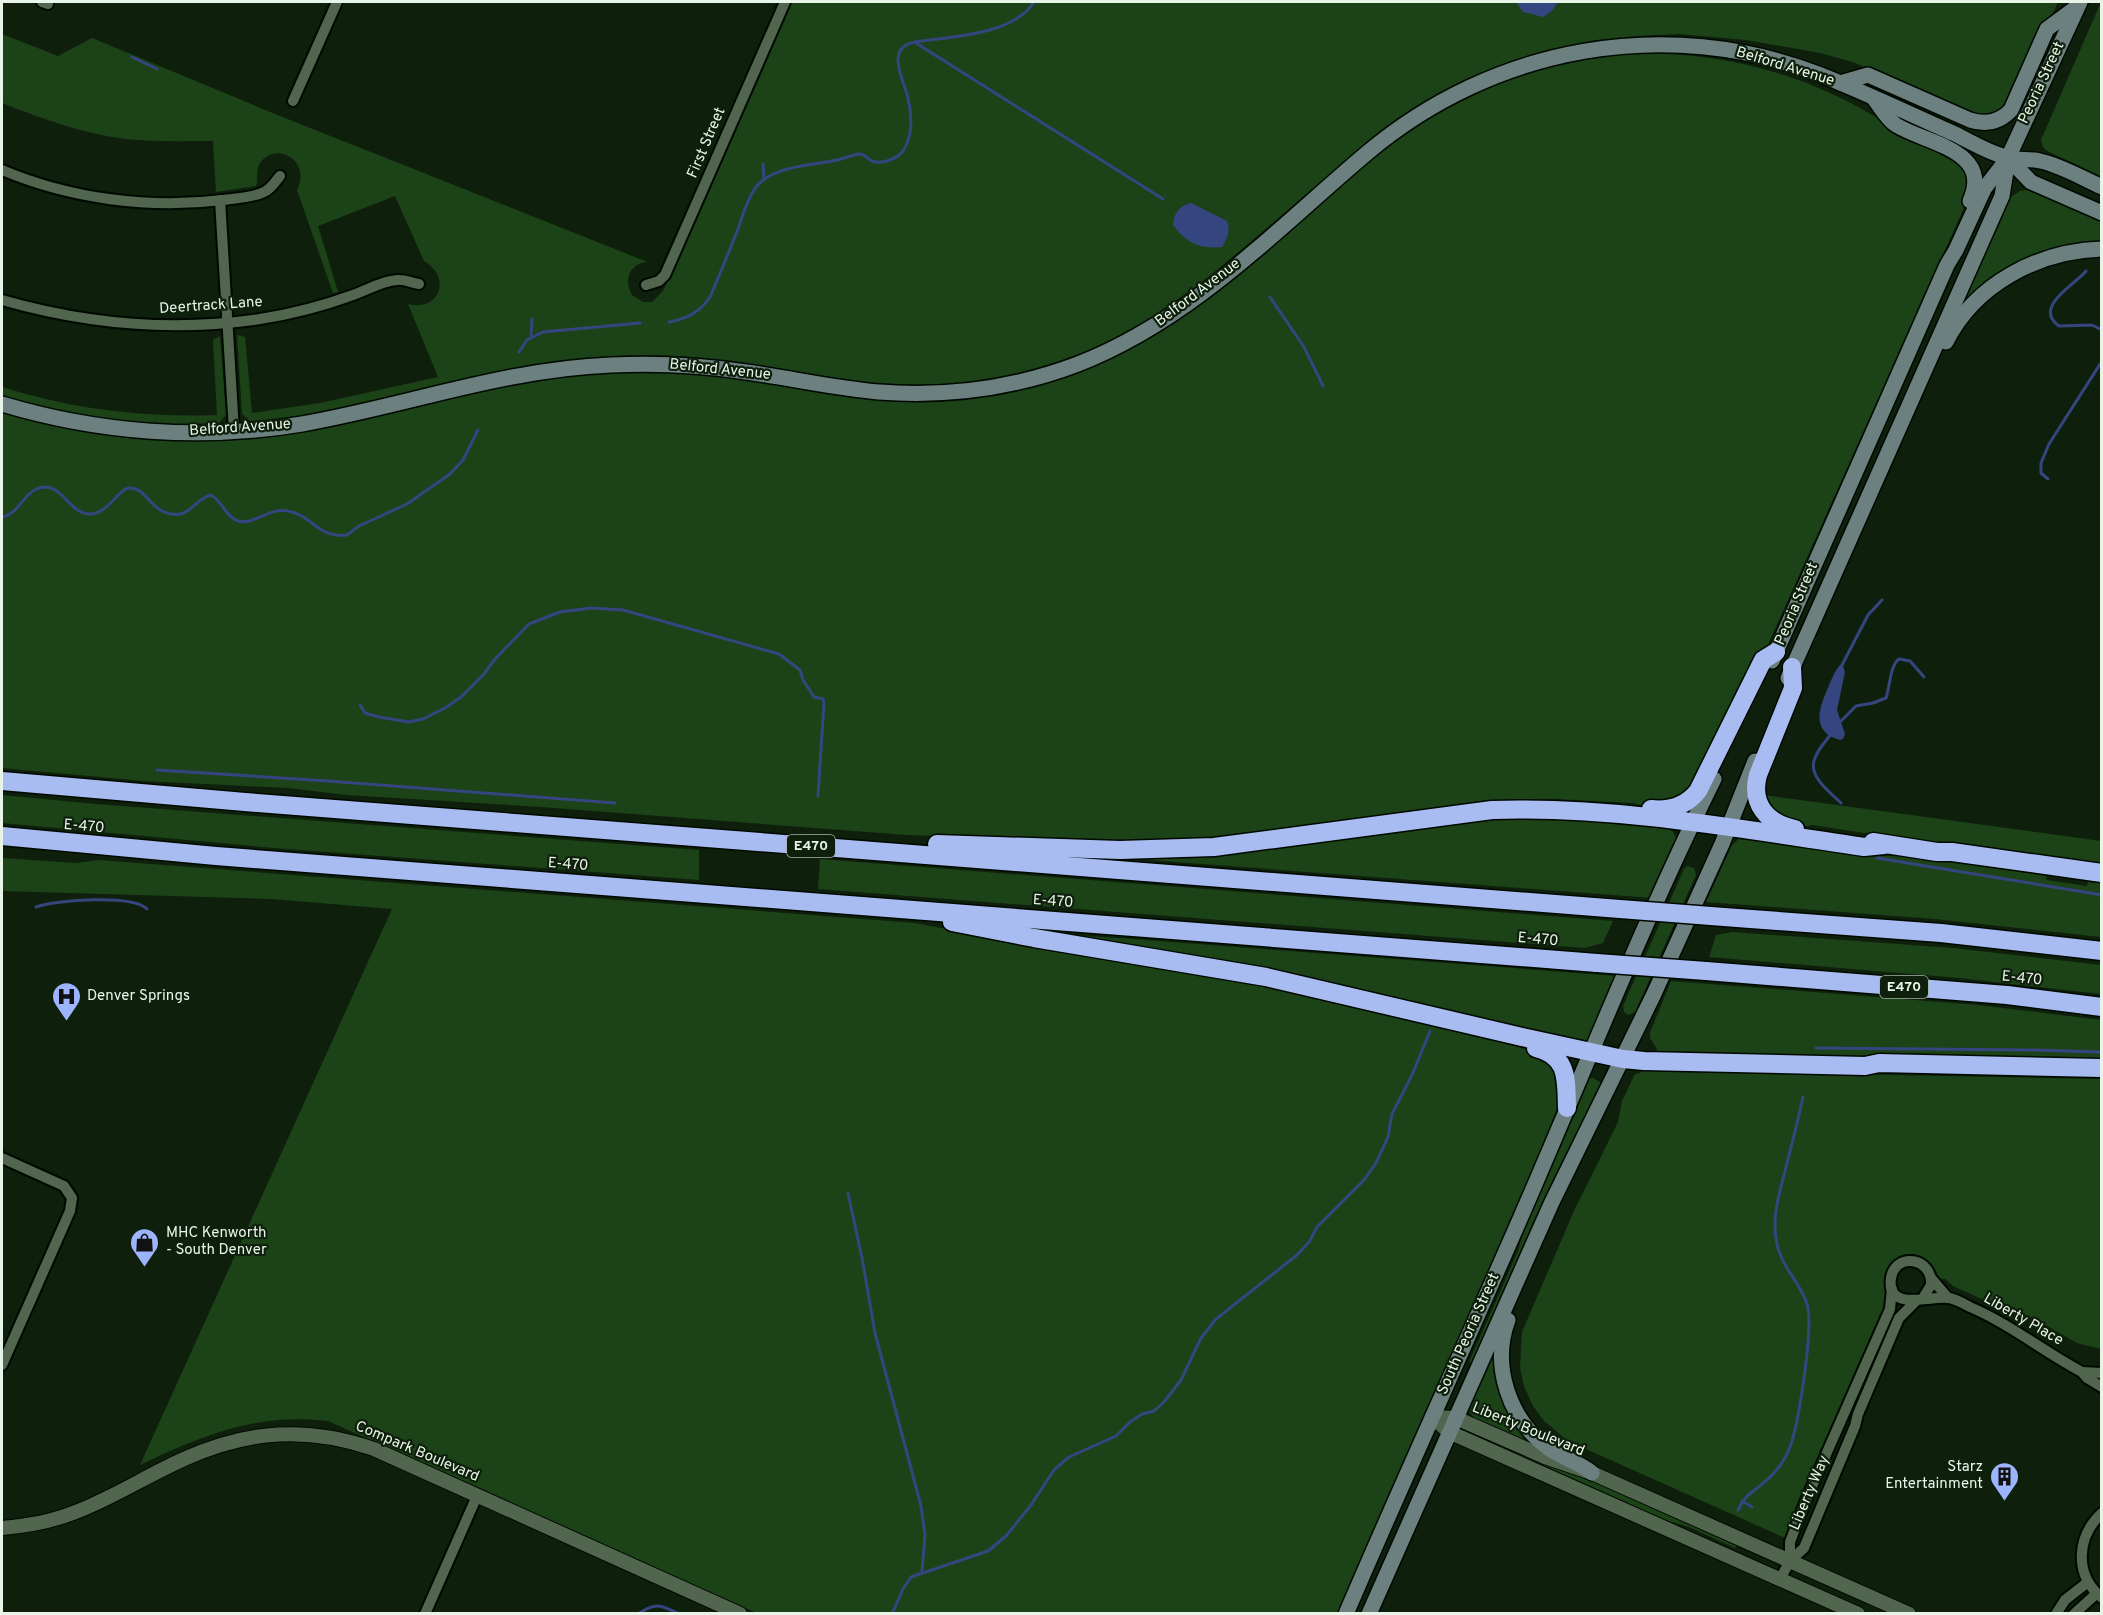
<svg xmlns="http://www.w3.org/2000/svg" width="2103" height="1615" font-family="Overpass,sans-serif">
<rect width="100%" height="100%" fill="#0e200c"/>
<g fill="#1c4218">
<path d="M791,2h1267l-49,104 -8,7 -24,4 -124,-55 -33,-9 -74,-13 -67,-6 -44,2 -69,11 -57,16 -27,11 -37,17 -39,24 -43,31 -163,139c-94,74 -213,110 -332,97 -48,-5 -94,-15 -142,-21 -42,-6 -85,-7 -128,-4 -118,8 -230,55 -348,64l-8,-7 -5,-79 8,2 7,76 68,-10 118,-26 -30,-73c32,8 44,-27 16,-43l-29,-65 -77,30 20,66 -5,1 -36,-103c15,-29 -21,-50 -37,-27 -5,8 -1,16 -4,23l-40,6 -3,-51c-29,0 -59,1 -88,-2 -43,-6 -83,-20 -123,-36v-69l56,22 34,-18 183,76 370,147 1,1c-18,3 -22,19 -14,33l11,7h9l11,-11z"/>
<path d="M2101,2v174l-54,-25 -4,-4 -2,-7z"/>
<path d="M1643,53c75,1 148,17 215,54 16,8 31,20 47,28 18,10 38,19 58,28l8,29 -201,448 -68,138 -26,24 -32,4 -11,-3 -77,-4 -64,2 -263,37 -70,5 -252,-8 -366,-28 -195,-12 -58,-7 -144,-7 -142,-13v-357c75,22 150,31 229,28l289,-56 73,-10 40,-1 74,2 169,24 210,-29 33,-15 42,-22 31,-22 195,-164 53,-34 50,-25 64,-22 23,-6z"/>
<path d="M2031,189l70,31v24l-29,4 -109,57 -1,-2 47,-105 11,-7z"/>
<path d="M220,336l6,79 -7,8c-65,8 -155,-9 -217,-28v-8c69,22 142,31 215,28l-4,-75z"/>
<path d="M2,795l94,9 603,46v30l-425,-32 -272,-25z"/>
<path d="M1764,795l337,46v28l-289,-44 -10,2 -20,-5z"/>
<path d="M1536,817l128,9 9,6 4,9 -25,57 -516,-39 1,-4 348,-36z"/>
<path d="M1742,836l127,19 63,3 114,18 1,4 40,6 1,-4 13,1v54l-166,-18 -229,-17 26,-57z"/>
<path d="M2,858l74,5 23,-3 816,63 222,42 116,19 232,54 51,14 18,12 7,33 -25,68 -101,232 -97,216h-581l-429,-192c-71,-8 -125,14 -188,44l252,-556 -121,-10 -269,-8z"/>
<path d="M820,859l793,62 -10,22 -18,5 -767,-59z"/>
<path d="M1687,866l7,2 2,7 -61,137 -7,3 -4,-3 -1,-6 61,-137z"/>
<path d="M1732,932l221,16 148,17v29l-142,-16 -250,-21 7,-22z"/>
<path d="M1072,935l61,4 484,37 -28,63 -4,3 -513,-105z"/>
<path d="M1671,981l307,24 123,15v43l-442,-9 -3,-3 1,-2 -7,-11v-5z"/>
<path d="M1642,1070l459,9v270l-24,-6 -44,-25 -27,-8 -53,-24 -8,-7h-6c-10,-28 -37,-35 -53,-7l1,33 -100,231 -4,1 -215,-96 -24,-20 -11,-15 -9,-20 -4,-18 2,-36 52,-121 44,-89 4,-21 13,-27 5,-1z"/>
<path d="M1593,1078l7,4 1,7 -127,275 -5,-2 49,-111 8,-29 60,-143z"/>
<path d="M1495,1346l40,100 -59,-26 -6,-7 -1,-7z"/>
<path d="M1500,1444l47,21 41,13 149,66v2l-2,2 -46,-21 -38,-11 -153,-68z"/>
</g>
<g fill="#35457f">
<path d="M1516,2h42l-6,9 -9,6 -20,-5z"/>
<path d="M1191,203l36,18c4,9 0,18 -5,26 -22,2 -35,-3 -49,-22 0,-11 7,-20 18,-22z"/>
<path d="M1840,665l3,1 2,6 -8,38 8,24 -2,5 -3,1c-28,-8 -22,-29 -13,-50 4,-9 7,-18 13,-25z"/>
</g>
<g fill="none" stroke-linecap="round" stroke-linejoin="round">
<g stroke="#35457f" stroke-width="3">
<path d="M916,43l247,156"/>
<path d="M132,57l25,12"/>
<path d="M763,164l1,16"/>
<path d="M2086,271c-10,13 -54,36 -27,55l33,-1 10,5"/>
<path d="M1270,297l34,50 19,39"/>
<path d="M669,322c18,-3 32,-11 41,-25 10,-23 19,-45 28,-68 5,-14 9,-30 18,-42 19,-23 59,-21 85,-28 6,-1 12,-5 18,-5 6,0 6,3 11,6 9,6 27,-1 33,-9 10,-14 9,-37 5,-53 -3,-15 -21,-45 0,-54 6,-3 15,-3 22,-4 32,-4 85,-8 104,-38"/>
<path d="M531,337l1,-18"/>
<path d="M519,352l8,-12 16,-8 97,-9"/>
<path d="M2048,479l-7,-6v-10l8,-19 53,-83"/>
<path d="M2,517c19,-3 22,-30 44,-30 17,1 24,25 42,27 19,2 30,-25 41,-26 18,-2 23,30 51,26 12,-2 16,-15 31,-19 11,6 14,21 27,26 15,5 31,-14 50,-10 24,4 30,28 59,24l12,-9 48,-22 43,-30 13,-14 15,-30"/>
<path d="M1841,667l27,-52 14,-15"/>
<path d="M360,705l5,8 14,4 30,5 14,-3 22,-11 16,-11 22,-22 13,-17 33,-34 31,-12 31,-4 32,2 156,44 21,16 3,10 11,17 9,2 1,4 -6,93"/>
<path d="M1837,725l19,-19 17,-3 13,-5c4,-11 4,-33 13,-39l11,2 14,16"/>
<path d="M1832,733c-6,8 -16,18 -18,28 -5,16 17,32 27,42"/>
<path d="M157,770l171,11 287,22"/>
<path d="M1877,858l225,37"/>
<path d="M36,907c19,-7 97,-13 111,2"/>
<path d="M1816,1048l219,2 67,2"/>
<path d="M848,1193l14,65 13,75 46,173 4,29 -3,37"/>
<path d="M1742,1501l10,6"/>
<path d="M1738,1510c7,-15 13,-16 24,-26 13,-10 24,-25 29,-40 8,-24 23,-118 16,-140 -7,-23 -27,-37 -31,-65 -4,-24 4,-48 10,-72 6,-23 12,-47 17,-70"/>
<path d="M638,1614c18,-12 23,-9 41,0"/>
<path d="M892,1614l11,-25 8,-12 77,-26 18,-15 25,-31 23,-35 15,-13 47,-21 14,-14 12,-8 12,-3 10,-9 17,-22 20,-42 15,-19 81,-64 12,-13 8,-15 47,-47 12,-17 12,-26 4,-23 20,-39 18,-44"/>
</g>
<defs>
<g id="minor">
<path d="M42,2l6,2"/>
<path d="M293,101l44,-99"/>
<path d="M2,170c69,29 147,39 221,30 13,-2 29,-2 41,-8 7,-3 11,-10 16,-16"/>
<path d="M220,200l14,231"/>
<path d="M646,285l13,-4 6,-6 120,-273"/>
<path d="M2,300c84,24 171,32 258,19 32,-5 63,-13 93,-24 14,-5 29,-14 44,-15 7,-1 15,3 22,4"/>
<path d="M2,1158l62,28 8,12 -2,13 -68,154"/>
<path d="M1931,1278l17,20"/>
<path d="M1923,1298l8,-13c2,-28 -36,-33 -40,-7 -5,35 41,17 58,20 7,1 15,6 21,9 40,17 74,45 112,65l5,6 15,9"/>
<path d="M2082,1372l20,1"/>
<path d="M2102,1513c-26,24 -28,62 0,85"/>
<path d="M1790,1561v-19l16,-42 84,-191 2,-20"/>
<path d="M1780,1579l10,-18 14,-13 51,-122 3,-12 41,-96 17,-17"/>
<path d="M425,1614l52,-118"/>
<path d="M2056,1614l9,-14 23,-18"/>
<path d="M2074,1614l22,-20"/>
</g>
<g id="tertiary">
<path d="M1432,1417l24,1 89,39 47,16 317,141"/>
<path d="M1432,1417l17,15 409,182"/>
<path d="M2,1528c23,-2 48,-6 71,-15 38,-14 73,-37 111,-54 64,-29 124,-33 190,-10l366,165"/>
</g>
<g id="secondary">
<path d="M1840,83l28,-8 102,45c16,5 30,2 41,-10l36,-81 27,-20"/>
<path d="M1875,100c6,8 13,20 21,25 31,19 97,25 74,76"/>
<path d="M2008,158l23,24 71,31"/>
<path d="M1946,342c29,-58 92,-91 156,-93"/>
<path d="M2,404c97,29 200,37 300,20 103,-18 203,-55 309,-59 45,-2 90,0 135,7 44,6 88,16 133,20 67,5 136,-4 199,-28 113,-44 198,-134 289,-211 127,-107 299,-138 454,-78 45,18 89,39 134,59 16,8 34,19 51,23 11,4 23,1 34,4 20,4 42,17 62,26"/>
<path d="M1772,661l175,-396 9,-15 28,-61 24,-31 72,-156"/>
<path d="M1788,678l214,-482 6,-37"/>
<path d="M1508,1320c-17,46 1,99 40,128 14,10 31,14 44,25"/>
<path d="M1346,1614c62,-145 128,-288 190,-432 58,-135 113,-272 178,-403"/>
<path d="M1369,1614l183,-412 101,-206 69,-152 33,-83"/>
</g>
<g id="motorway">
<path d="M1792,667l1,21 -35,87c-8,29 10,49 37,54"/>
<path d="M2,781l243,21 1375,107"/>
<path d="M1651,809c19,2 35,-3 47,-18l65,-131 13,-8"/>
<path d="M2,836l214,20 1381,107"/>
<path d="M1873,842l64,10h15l150,21"/>
<path d="M937,844l183,6 94,-3 278,-37c124,-4 249,19 372,37l20,-2"/>
<path d="M1724,917l217,16 161,18"/>
<path d="M952,922l82,16 232,39 256,60 101,22 21,2 221,5 14,-3 223,5"/>
<path d="M1706,971l301,24 95,12"/>
<path d="M1536,1048c33,8 30,32 31,60"/>
</g>
</defs>
<use href="#minor" stroke="#000900" stroke-width="14"/>
<use href="#tertiary" stroke="#000900" stroke-width="16"/>
<use href="#secondary" stroke="#000900" stroke-width="18"/>
<use href="#motorway" stroke="#000900" stroke-width="21"/>
<use href="#minor" stroke="#52664f" stroke-width="10"/>
<use href="#tertiary" stroke="#52664f" stroke-width="14"/>
<use href="#secondary" stroke="#6c8080" stroke-width="15"/>
<use href="#motorway" stroke="#a9bcf1" stroke-width="18"/>
<defs>
<g id="motorway-bridge">
<path d="M1620,909l104,8"/>
<path d="M1597,963l109,8"/>
</g>
</defs>
<use href="#motorway-bridge" stroke="#000900" stroke-width="21" stroke-linecap="butt"/>
<use href="#motorway-bridge" stroke="#a9bcf1" stroke-width="18"/>
</g>
<defs>
<symbol id="hospital-pin" viewBox="-11 -11 22 30"><path d="M0 17L-7.5 6A9.5 9.5 0 1 1 7.5 6Z" fill="#9cb4fd" stroke="#0e200c"/><path d="M-5-5h3v3.5h4V-5h3V5h-3V1.5h-4V5h-3Z" fill="#111"/></symbol>
<symbol id="shop-pin" viewBox="-11 -11 22 30"><path d="M0 17L-7.5 6A9.5 9.5 0 1 1 7.5 6Z" fill="#9cb4fd" stroke="#0e200c"/><path d="M-5-2.5h2.3a2.7 3.5 0 0 1 5.4 0H5L5.5 6h-11ZM-1.5-2.5h3a1.5 2.3 0 0 0-3 0Z" fill="#111"/></symbol>
<symbol id="building-pin" viewBox="-11 -11 22 30"><path d="M0 17L-7.5 6A9.5 9.5 0 1 1 7.5 6Z" fill="#9cb4fd" stroke="#0e200c"/><path d="M-4-6H4V6H1V3H-1V6H-4ZM-2.5-4.3h1.7v1.8h-1.7ZM.8-4.3h1.7v1.8H.8ZM-2.5-1h1.7V.8h-1.7ZM.8-1h1.7V.8H.8Z" fill="#111"/></symbol>
</defs>
<g fill-rule="evenodd">
<use href="#hospital-pin" x="50" y="980" width="33" height="45"/>
<use href="#shop-pin" x="128" y="1226" width="33" height="45"/>
<use href="#building-pin" x="1988" y="1460" width="33" height="45"/>
</g>
<g text-anchor="middle" dominant-baseline="central" stroke-width="4.5" stroke-linejoin="round" paint-order="stroke">
<g fill="#0e200c" stroke="#a7b4a5" stroke-width="1.5">
<rect x="787" y="835" width="48" height="22" rx="4.5"/>
<rect x="1880" y="976" width="48" height="22" rx="4.5"/>
</g>
<g font-size="14" font-weight="bold" fill="#e8f4e7">
<text x="811" y="846">E470</text>
<text x="1904" y="987">E470</text>
</g>
<g font-size="15" fill="#e8f4e7" stroke="#0e200c">
<text transform="translate(1785 67) rotate(17)">Belford Avenue</text>
<text transform="translate(2042 83) rotate(-65)">Peoria Street</text>
<text transform="translate(707 143) rotate(-67)">First Street</text>
<text transform="translate(1198 293) rotate(-37)">Belford Avenue</text>
<text transform="translate(211 306) rotate(-4)">Deertrack Lane</text>
<text transform="translate(720 370) rotate(6)">Belford Avenue</text>
<text transform="translate(240 428) rotate(-4)">Belford Avenue</text>
<text transform="translate(1797 604) rotate(-67)">Peoria Street</text>
<text transform="translate(84 827) rotate(5)">E-470</text>
<text transform="translate(568 865) rotate(4)">E-470</text>
<text transform="translate(1053 902) rotate(4)">E-470</text>
<text transform="translate(1538 940) rotate(5)">E-470</text>
<text transform="translate(2022 979) rotate(6)">E-470</text>
<text transform="translate(2023 1320) rotate(30)">Liberty Place</text>
<text transform="translate(1469 1334) rotate(-66)">South Peoria Street</text>
<text transform="translate(1528 1430) rotate(22)">Liberty Boulevard</text>
<text transform="translate(417 1452) rotate(23)">Compark Boulevard</text>
<text transform="translate(1810 1493) rotate(-67)">Liberty Way</text>
</g>
<g font-size="15" fill="#e8f4e7" stroke="#0e200c" text-anchor="start">
<text x="87" y="996">Denver Springs</text>
<text x="166" y="1233">MHC Kenworth<tspan x="166" dy="17">- South Denver</tspan></text>
<text x="1983" y="1467" text-anchor="end">Starz<tspan x="1983" dy="17">Entertainment</tspan></text>
</g>
</g>
<rect width="2103" height="1615" fill="none" stroke="#e8f4e7" stroke-width="6"/>
</svg>
